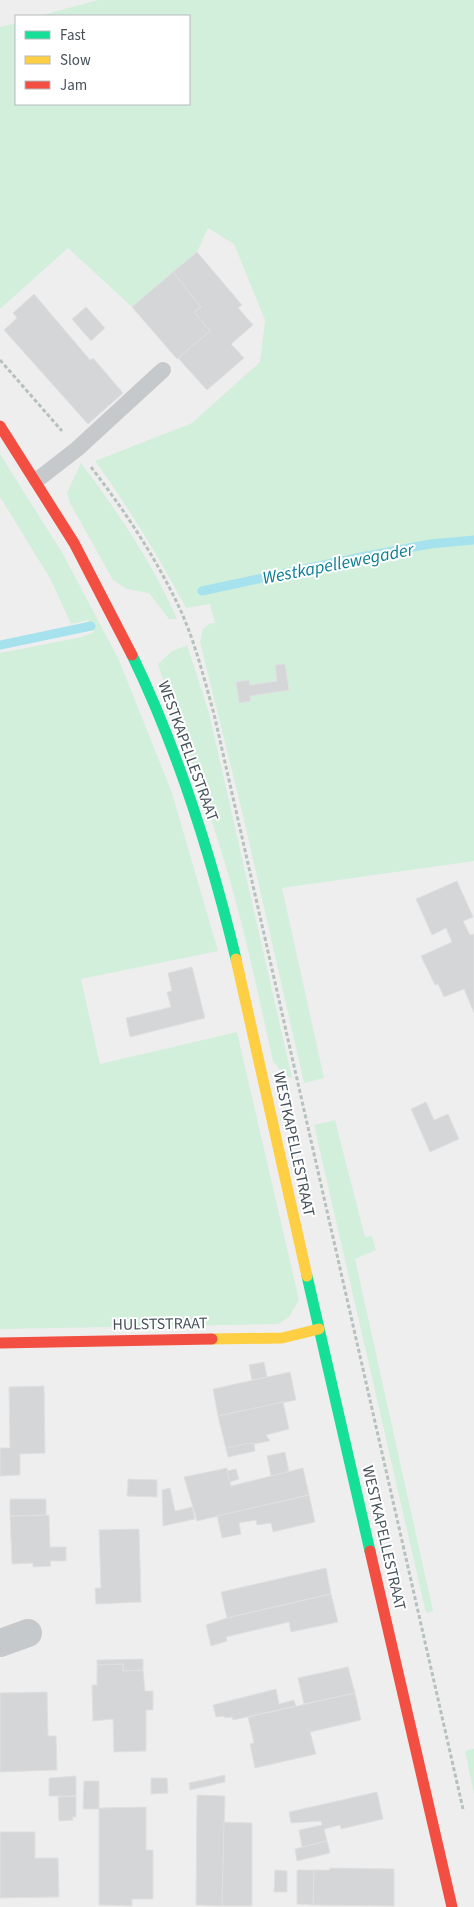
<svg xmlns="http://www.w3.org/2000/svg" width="474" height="1907" font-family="'Source Sans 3',sans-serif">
<rect width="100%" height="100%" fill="#efeeee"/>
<g fill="#d2efdb">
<path d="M98,0h376v861l-192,27 42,190 -20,5 -62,-272 -42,-169 3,-13 8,-6h4l-5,-19 -24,4c-27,-51 -57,-100 -91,-147l97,-38 68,-61 5,-42 -31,-76 -26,-16 -11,24 -65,55 -64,-59 -68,61v-282l16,-4v81h173v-88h-150z"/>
<path d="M0,454l63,100 56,106 53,133 46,158 -137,28 19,85 137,-32 62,268 -10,17 -11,7 -278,5v-676l82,-16 12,-5 -6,-12 -17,4 -20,-44 -51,-83z"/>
<path d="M81,463c37,49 71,99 96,156h-8l-20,-26 -22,-4 -14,-9 -43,-77 -3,-10z"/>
<path d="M187,645l22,68 83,365 -7,-2 -12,-15c-16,-72 -31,-144 -53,-214 -19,-62 -43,-121 -62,-183l14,-13z"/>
<path d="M335,1120l30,117 7,-1 4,14 -21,9 78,352 -7,2 -112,-488z"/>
<path d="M474,1749v45l-9,-43z"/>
</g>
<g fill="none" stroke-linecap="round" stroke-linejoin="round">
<g stroke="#a6e2ed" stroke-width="9">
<path d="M202,591l159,-34 69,-13 44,-4"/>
<path d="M0,645l91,-19"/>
</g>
</g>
<g fill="#d5d6d7" stroke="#e0e0e1">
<path d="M197,252l45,53 -4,3 15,17 -22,19 13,14 -37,32 -29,-32 32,-27 -16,-19 7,-5 -28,-35z"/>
<path d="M173,272l28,35 -7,5 16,19 -33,28 -45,-52z"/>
<path d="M34,294l56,66 3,-2 30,35 -35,31 -84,-94 13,-12 -4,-5z"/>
<path d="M86,307l19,21 -14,13 -19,-22z"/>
<path d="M285,664l4,26 -39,6 1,5 -12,2 -3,-21 13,-2 1,5 27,-4 -2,-16z"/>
<path d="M457,881l16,36 -10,4 7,14 4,-1v79l-10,-24 -20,8 -6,-13 -3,1 -14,-29 31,-14 -6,-14 -14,7 -16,-36z"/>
<path d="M192,967l13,51 -75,19 -4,-19 45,-11 -4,-15 5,-1 -4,-18z"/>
<path d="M426,1102l8,18 14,-6 11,25 -29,13 -19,-43z"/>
<path d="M264,1362l3,15 -15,3 -3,-15z"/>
<path d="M290,1372l6,28 -78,16 -5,-27z"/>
<path d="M44,1386l1,67 -25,1v21l-20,1v-28h10l-1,-61z"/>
<path d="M283,1402l6,27 -23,6 4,6 -44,8 -8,-33z"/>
<path d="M250,1443l4,1 1,7 -27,6 -2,-9z"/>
<path d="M285,1452l4,20 -18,4 -4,-20z"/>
<path d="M227,1468l4,18 72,-18 6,27 -112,26 -13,-44z"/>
<path d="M236,1469l3,10 -9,3 -3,-11z"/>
<path d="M128,1479l29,1v17l-30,-1z"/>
<path d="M170,1488l5,23 17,-4 3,12 -32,7 -1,-36z"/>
<path d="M309,1495l6,27 -42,10 -2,-9 -14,2 -1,-5 -17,3 2,11 -19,4 -5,-22z"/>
<path d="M10,1499h36v16l-36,1z"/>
<path d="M49,1515l1,32h16v14h-16l1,5 -18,1v-4l-21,1 -2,-48z"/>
<path d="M139,1529l2,73 -45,2 -1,-16h6l-2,-58z"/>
<path d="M326,1568l5,26 -104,24 -6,-26z"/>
<path d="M331,1594l7,28 -47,10 -2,-10 -63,15 1,4 -16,5 -5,-21 21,-7z"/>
<path d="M143,1659v11l-20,1v-7l-26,1v-5z"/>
<path d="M123,1664v7l20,-1 2,21h8v19h-7v41l-32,1 -1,-33 -20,2 -1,-36h5v-20z"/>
<path d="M348,1667l7,26 -51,11 -6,-26z"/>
<path d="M276,1689l3,15 15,-4 2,6 -63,14 -1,-3 -7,1 -1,-2 -8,1 -3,-12z"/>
<path d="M47,1692l1,44h8l1,34 -57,2v-79z"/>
<path d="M355,1693l6,27 -51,12 6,22 -61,14 -5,-24 4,-1 -6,-26z"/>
<path d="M225,1775v7l-35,8 -1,-7z"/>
<path d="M76,1776v20h-27v-18z"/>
<path d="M151,1778h16l1,15 -17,1z"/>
<path d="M84,1781h15v28h-16z"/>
<path d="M377,1792l6,27 -42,10 -1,-4 -16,4 3,12 -25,6 -3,-17 23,-5 -1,-4 -30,2 -2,-11z"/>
<path d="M197,1795l28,1 -3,110 -26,-1z"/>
<path d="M76,1796v21h-4l1,3 -14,1 -1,-24z"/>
<path d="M146,1807v43h7v49h-21v7l-33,-1v-97z"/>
<path d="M224,1822l28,1v83h-30z"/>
<path d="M0,1832h35v26h23l1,39 -59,1z"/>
<path d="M327,1841l3,12 -33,8 -2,-12z"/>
<path d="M330,1868l64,1v37l-81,-1 1,-35h16z"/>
<path d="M275,1870l12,1v21h-13z"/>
<path d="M297,1870h17l-1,35 -16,-1z"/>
</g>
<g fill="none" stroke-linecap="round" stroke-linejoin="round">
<g stroke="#b5c1bd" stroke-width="3" stroke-dasharray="4 2.5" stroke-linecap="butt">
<path d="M0,360l62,71"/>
<path d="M91,467c34,44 65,91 89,142 15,33 24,69 34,105l249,1095"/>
</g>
<path stroke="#c6c9cb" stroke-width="16" d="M37,480l40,-31 86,-79"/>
<path stroke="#c6c9cb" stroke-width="28" d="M0,1643l28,-10"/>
<g stroke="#16e098" stroke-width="11">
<path d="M132,655c47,97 79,200 104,304"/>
<path d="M307,1276l63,275"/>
</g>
<g stroke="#ffcf43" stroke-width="11">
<path d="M236,959l71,317"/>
<path d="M212,1339l70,-1 37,-9"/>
</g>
<g stroke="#f24e42" stroke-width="11">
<path d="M0,426l74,117 58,112"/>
<path d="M0,1343l212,-4"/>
<path d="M370,1551l82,356"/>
</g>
</g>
<g text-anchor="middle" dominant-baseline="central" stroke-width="4" stroke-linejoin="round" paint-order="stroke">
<g font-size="16" fill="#46525b" stroke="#fff">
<text transform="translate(188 751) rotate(70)">WESTKAPELLESTRAAT</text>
<text transform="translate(294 1144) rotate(78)">WESTKAPELLESTRAAT</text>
<text transform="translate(160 1324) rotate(-1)">HULSTSTRAAT</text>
<text transform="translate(384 1538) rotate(77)">WESTKAPELLESTRAAT</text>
</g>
<g font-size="18" font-style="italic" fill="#0c7e92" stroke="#fff">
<text transform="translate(338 564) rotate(-11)">Westkapellewegader</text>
</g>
</g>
<rect x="15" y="15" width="175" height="90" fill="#ffffff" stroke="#b5babd"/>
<rect x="25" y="31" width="25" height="8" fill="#16e098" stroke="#b5babd"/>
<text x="60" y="40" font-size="15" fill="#46525b">Fast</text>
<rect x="25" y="56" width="25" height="8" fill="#ffcf43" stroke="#b5babd"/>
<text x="60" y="65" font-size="15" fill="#46525b">Slow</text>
<rect x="25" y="81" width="25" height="8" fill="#f24e42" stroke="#b5babd"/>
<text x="60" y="90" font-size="15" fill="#46525b">Jam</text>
</svg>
